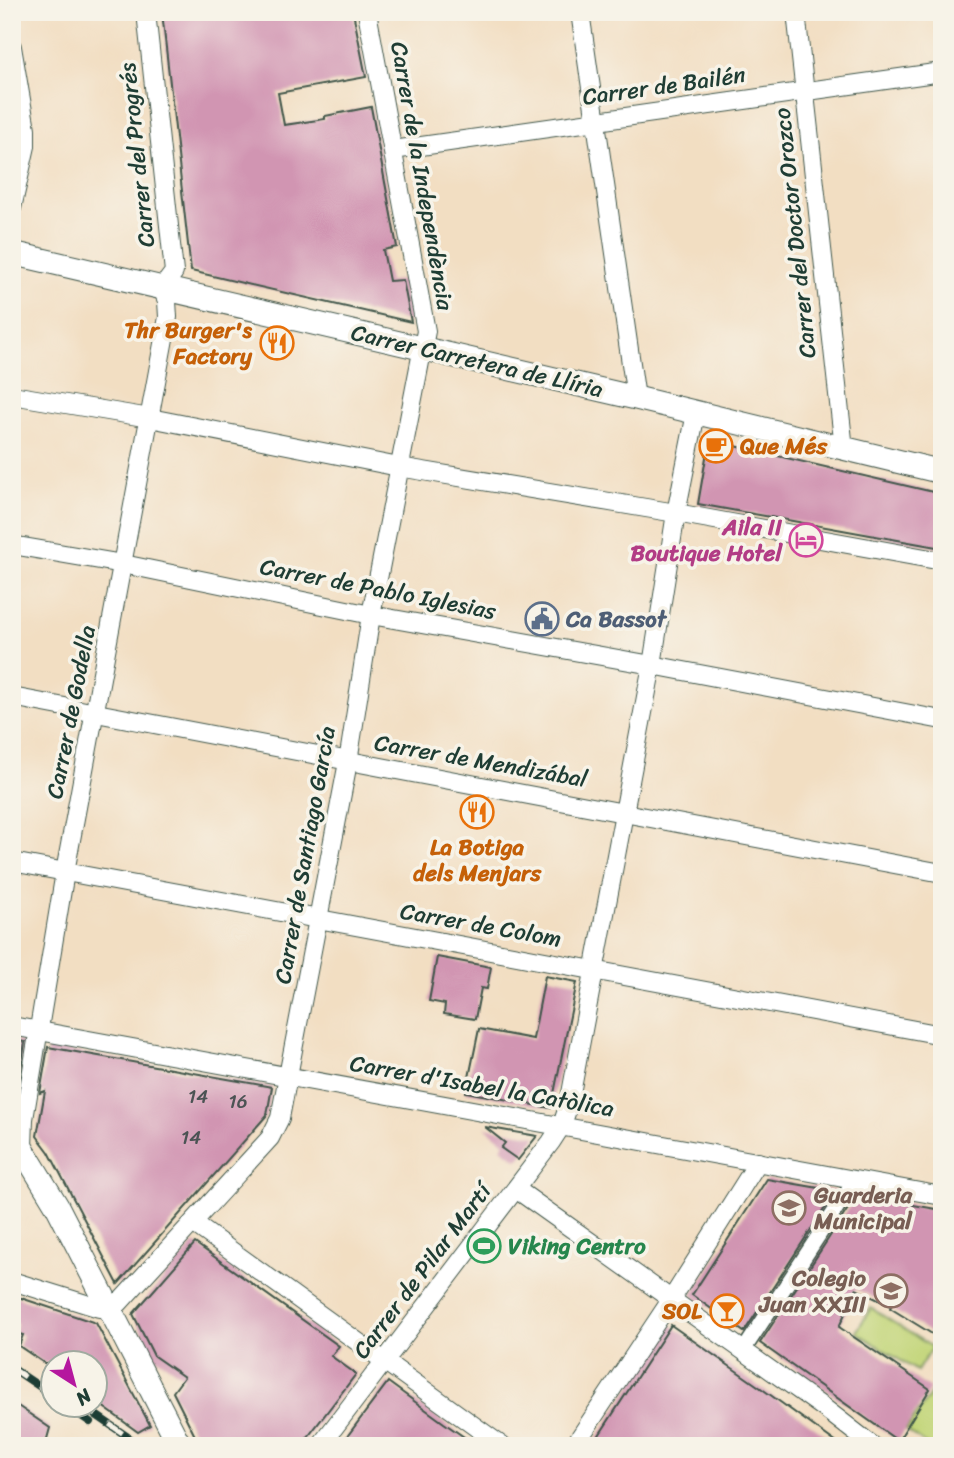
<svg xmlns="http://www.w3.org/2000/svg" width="954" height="1458" font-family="Sriracha,sans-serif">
<rect width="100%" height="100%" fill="#f7f3e8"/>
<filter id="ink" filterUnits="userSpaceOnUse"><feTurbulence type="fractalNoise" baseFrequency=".0143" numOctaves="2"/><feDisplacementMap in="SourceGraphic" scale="14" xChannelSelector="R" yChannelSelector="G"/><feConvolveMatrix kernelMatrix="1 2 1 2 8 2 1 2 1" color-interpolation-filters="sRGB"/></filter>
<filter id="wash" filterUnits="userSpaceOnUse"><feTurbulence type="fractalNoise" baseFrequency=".00686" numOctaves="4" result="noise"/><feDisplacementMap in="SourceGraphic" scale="28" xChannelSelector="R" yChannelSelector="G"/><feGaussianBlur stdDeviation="1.57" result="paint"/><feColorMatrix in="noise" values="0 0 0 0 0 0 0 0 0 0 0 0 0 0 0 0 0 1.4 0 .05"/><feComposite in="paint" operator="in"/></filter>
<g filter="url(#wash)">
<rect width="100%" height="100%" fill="#f2dec2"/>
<g fill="#c2d578" stroke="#708956" stroke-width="2">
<path d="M871,1308l61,39 -15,24 -61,-39z"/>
<path d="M942,1378v68h-13l-23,-16z"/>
</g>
<g id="blocks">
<g fill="#d195b2">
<path d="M162,12h57l1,6 42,-4v-2h91l13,65 -88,16 6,32 41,-6v-3l46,-9 26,140 -14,3 6,31 14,-1 8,42 -220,-51z"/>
<path d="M709,440l233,54v54l-244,-44z"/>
<path d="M437,957l54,10 -4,22 -6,-1 -6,31 -31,-5 1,-10 -16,-3z"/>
<path d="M545,976l32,6 -26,126 -85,-16 13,-63 54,10z"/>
<path d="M12,1040l13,2 -9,58 -4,1z"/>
<path d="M48,1047l224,40 -5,28 -149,169 -69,-132 -12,-16 8,-45 -5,2z"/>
<path d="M485,1127l52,9 -19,24 -17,-12 4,-5z"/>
<path d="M767,1179l69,12 -92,141 -52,-37z"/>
<path d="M857,1195l85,15v130l-52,-32 1,-2 -35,-17 -17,38 91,62 -32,52 -138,-98z"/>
<path d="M195,1243l144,103 -8,10 25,18 -55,72h-101l-27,-54 11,-15 -30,-21 -21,-42z"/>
<path d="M12,1295l84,28 54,102 -12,7 -44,-32v-37h-50l-25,-17 4,-11 -8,-2 2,-9 -5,-2z"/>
<path d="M671,1325l87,61 83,60h-249z"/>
<path d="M388,1382l56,41 33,23h-137z"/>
<path d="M12,1402l38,26 -5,18h-33z"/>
</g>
</g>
</g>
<g filter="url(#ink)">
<use href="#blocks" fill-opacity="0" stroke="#3f5549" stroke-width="2"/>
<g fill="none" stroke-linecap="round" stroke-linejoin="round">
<defs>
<path id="pedestrian" d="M743,1351l112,-171"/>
<g id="minor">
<path d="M580,12l56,386"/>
<path d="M796,12l48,437"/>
<path d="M12,47l14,82v17l-14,62"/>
<path d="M393,150l549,-78"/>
<path d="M12,395l138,23 249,49 277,46 266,48"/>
<path d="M12,545l111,19 248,51 281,50 290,55"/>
<path d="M12,697c310,61 620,116 930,176"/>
<path d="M12,862l930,173"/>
<path d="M12,1026l930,170"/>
<path d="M23,1147l1,-28 41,-247 103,-555 -1,-16 -5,-13 12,-16 -28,-260"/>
<path d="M516,1189l308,219 49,38"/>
<path d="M193,1223l309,223"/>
<path d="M12,1281l87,27h11l9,-5 151,-165 10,-20 68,-356 23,-147 55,-284 -59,-319"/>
<path d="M320,1446l231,-304 11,-17 7,-21 83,-439 24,-152 20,-100"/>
<path d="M574,1446l97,-146 87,-138"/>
</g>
<g id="tertiary">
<path d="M12,253l624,145 306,74"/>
<path d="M12,1132l45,74 123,240"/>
</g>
</defs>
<use href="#pedestrian" stroke="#3f5549" stroke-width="17"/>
<use href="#minor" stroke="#3f5549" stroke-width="20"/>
<use href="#tertiary" stroke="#3f5549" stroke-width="25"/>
<use href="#pedestrian" stroke="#fff" stroke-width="14"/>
<use href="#minor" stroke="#fff" stroke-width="18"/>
<use href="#tertiary" stroke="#fff" stroke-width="23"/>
<defs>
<g id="rail">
<path d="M12,1368l40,27"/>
<path d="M67,1406l23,16"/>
<path d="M83,1406l58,40"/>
</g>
</defs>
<use href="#rail" stroke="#1f3d34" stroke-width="8"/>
<use href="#rail" stroke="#f7f3e8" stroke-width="5" stroke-dasharray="16" stroke-linecap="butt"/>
</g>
</g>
<defs>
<symbol id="restaurant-ring" viewBox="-11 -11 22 22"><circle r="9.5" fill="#f7f3e8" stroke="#e8710a" stroke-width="1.5"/><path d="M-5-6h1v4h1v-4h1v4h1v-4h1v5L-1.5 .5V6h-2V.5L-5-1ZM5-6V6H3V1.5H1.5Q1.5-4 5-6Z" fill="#e8710a"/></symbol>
<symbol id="cafe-ring" viewBox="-11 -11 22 22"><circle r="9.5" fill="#f7f3e8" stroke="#e8710a" stroke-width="1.5"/><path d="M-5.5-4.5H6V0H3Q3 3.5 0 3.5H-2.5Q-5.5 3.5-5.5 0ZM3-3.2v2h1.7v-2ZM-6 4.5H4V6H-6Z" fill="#e8710a"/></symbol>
<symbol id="hotel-ring" viewBox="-11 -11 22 22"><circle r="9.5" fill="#f7f3e8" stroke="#d1479c" stroke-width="1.5"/><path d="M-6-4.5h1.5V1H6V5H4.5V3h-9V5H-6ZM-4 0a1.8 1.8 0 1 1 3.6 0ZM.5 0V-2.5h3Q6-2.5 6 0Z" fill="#d1479c"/></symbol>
<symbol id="civic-ring" viewBox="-11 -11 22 22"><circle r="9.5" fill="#f7f3e8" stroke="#5c6f8a" stroke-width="1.5"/><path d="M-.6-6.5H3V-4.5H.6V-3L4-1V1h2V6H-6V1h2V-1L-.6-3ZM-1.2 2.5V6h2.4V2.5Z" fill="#5c6f8a"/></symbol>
<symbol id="school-ring" viewBox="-11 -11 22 22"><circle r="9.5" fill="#f7f3e8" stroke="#8d6e63" stroke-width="1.5"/><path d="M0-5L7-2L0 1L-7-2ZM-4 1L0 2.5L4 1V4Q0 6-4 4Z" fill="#8d6e63"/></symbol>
<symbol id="stadium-ring" viewBox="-11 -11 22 22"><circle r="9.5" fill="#f7f3e8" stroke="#2e9e5b" stroke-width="1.5"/><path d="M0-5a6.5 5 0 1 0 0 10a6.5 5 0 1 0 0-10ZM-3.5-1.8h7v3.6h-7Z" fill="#2e9e5b"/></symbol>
<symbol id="bar-ring" viewBox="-11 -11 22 22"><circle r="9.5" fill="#f7f3e8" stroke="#e8710a" stroke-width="1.5"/><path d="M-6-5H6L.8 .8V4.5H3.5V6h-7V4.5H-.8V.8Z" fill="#e8710a"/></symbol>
</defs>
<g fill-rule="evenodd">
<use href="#restaurant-ring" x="258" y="324" width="38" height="38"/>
<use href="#cafe-ring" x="697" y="427" width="38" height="38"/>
<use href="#hotel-ring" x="787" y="521" width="38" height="38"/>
<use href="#civic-ring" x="523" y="600" width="38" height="38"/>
<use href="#restaurant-ring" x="458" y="793" width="38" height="38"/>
<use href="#school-ring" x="770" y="1189" width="38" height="38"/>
<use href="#stadium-ring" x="465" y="1227" width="38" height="38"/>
<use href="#school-ring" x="872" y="1272" width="38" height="38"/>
<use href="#bar-ring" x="708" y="1292" width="38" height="38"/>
</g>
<g text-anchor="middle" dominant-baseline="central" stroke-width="7" stroke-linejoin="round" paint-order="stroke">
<g font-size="19" fill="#4c5354">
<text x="198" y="1096">14</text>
<text x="238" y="1101">16</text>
<text x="191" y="1137">14</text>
</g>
<g font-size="23" fill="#1f3d34" stroke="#f7f3e8">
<text transform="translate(664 86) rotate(-8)">Carrer de Bailén</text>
<text transform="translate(137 155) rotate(-96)">Carrer del Progrés</text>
<text transform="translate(422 176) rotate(80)">Carrer de la Independència</text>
<text transform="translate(795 233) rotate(-96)">Carrer del Doctor Orozco</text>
<text transform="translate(477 361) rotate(13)">Carrer Carretera de Llíria</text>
<text transform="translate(378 589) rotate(11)">Carrer de Pablo Iglesias</text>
<text transform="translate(71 712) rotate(-79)">Carrer de Godella</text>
<text transform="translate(481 761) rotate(10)">Carrer de Mendizábal</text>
<text transform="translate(305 855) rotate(-80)">Carrer de Santiago García</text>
<text transform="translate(481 925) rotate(10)">Carrer de Colom</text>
<text transform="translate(482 1086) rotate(10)">Carrer d'Isabel la Catòlica</text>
<text transform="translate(422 1271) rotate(-53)">Carrer de Pilar Martí</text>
</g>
<g font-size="23" font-weight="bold" fill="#c56008" stroke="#f7f3e8" text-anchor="end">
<text x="252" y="330">Thr Burger's<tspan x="252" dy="26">Factory</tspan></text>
<text x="740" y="446" text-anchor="start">Que Més</text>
<text x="477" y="847" text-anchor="middle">La Botiga<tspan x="477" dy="26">dels Menjars</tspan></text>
<text x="702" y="1311">SOL</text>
</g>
<g font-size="23" font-weight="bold" fill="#b23c85" stroke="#f7f3e8" text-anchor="end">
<text x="782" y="527">Aila II<tspan x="782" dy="26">Boutique Hotel</tspan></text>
</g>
<g font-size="23" font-weight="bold" fill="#4e5e75" stroke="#f7f3e8" text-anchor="start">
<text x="566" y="619">Ca Bassot</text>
</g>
<g font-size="23" font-weight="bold" fill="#785e54" stroke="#f7f3e8" text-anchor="start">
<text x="814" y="1195">Guarderia<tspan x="814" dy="26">Municipal</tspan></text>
<text x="866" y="1278" text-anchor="end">Colegio<tspan x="866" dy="26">Juan XXIII</tspan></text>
</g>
<g font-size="23" font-weight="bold" fill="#27864d" stroke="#f7f3e8" text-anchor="start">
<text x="508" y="1246">Viking Centro</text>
</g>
</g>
<rect width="954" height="1458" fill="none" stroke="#f7f3e8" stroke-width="42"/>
<g transform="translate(74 1384) rotate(144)"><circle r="33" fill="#f7f3e8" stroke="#a1aaa0" stroke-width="2"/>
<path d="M0-5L12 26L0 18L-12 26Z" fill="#b5179e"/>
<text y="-10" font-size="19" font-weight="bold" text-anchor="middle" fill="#1f3d34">N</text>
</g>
</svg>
